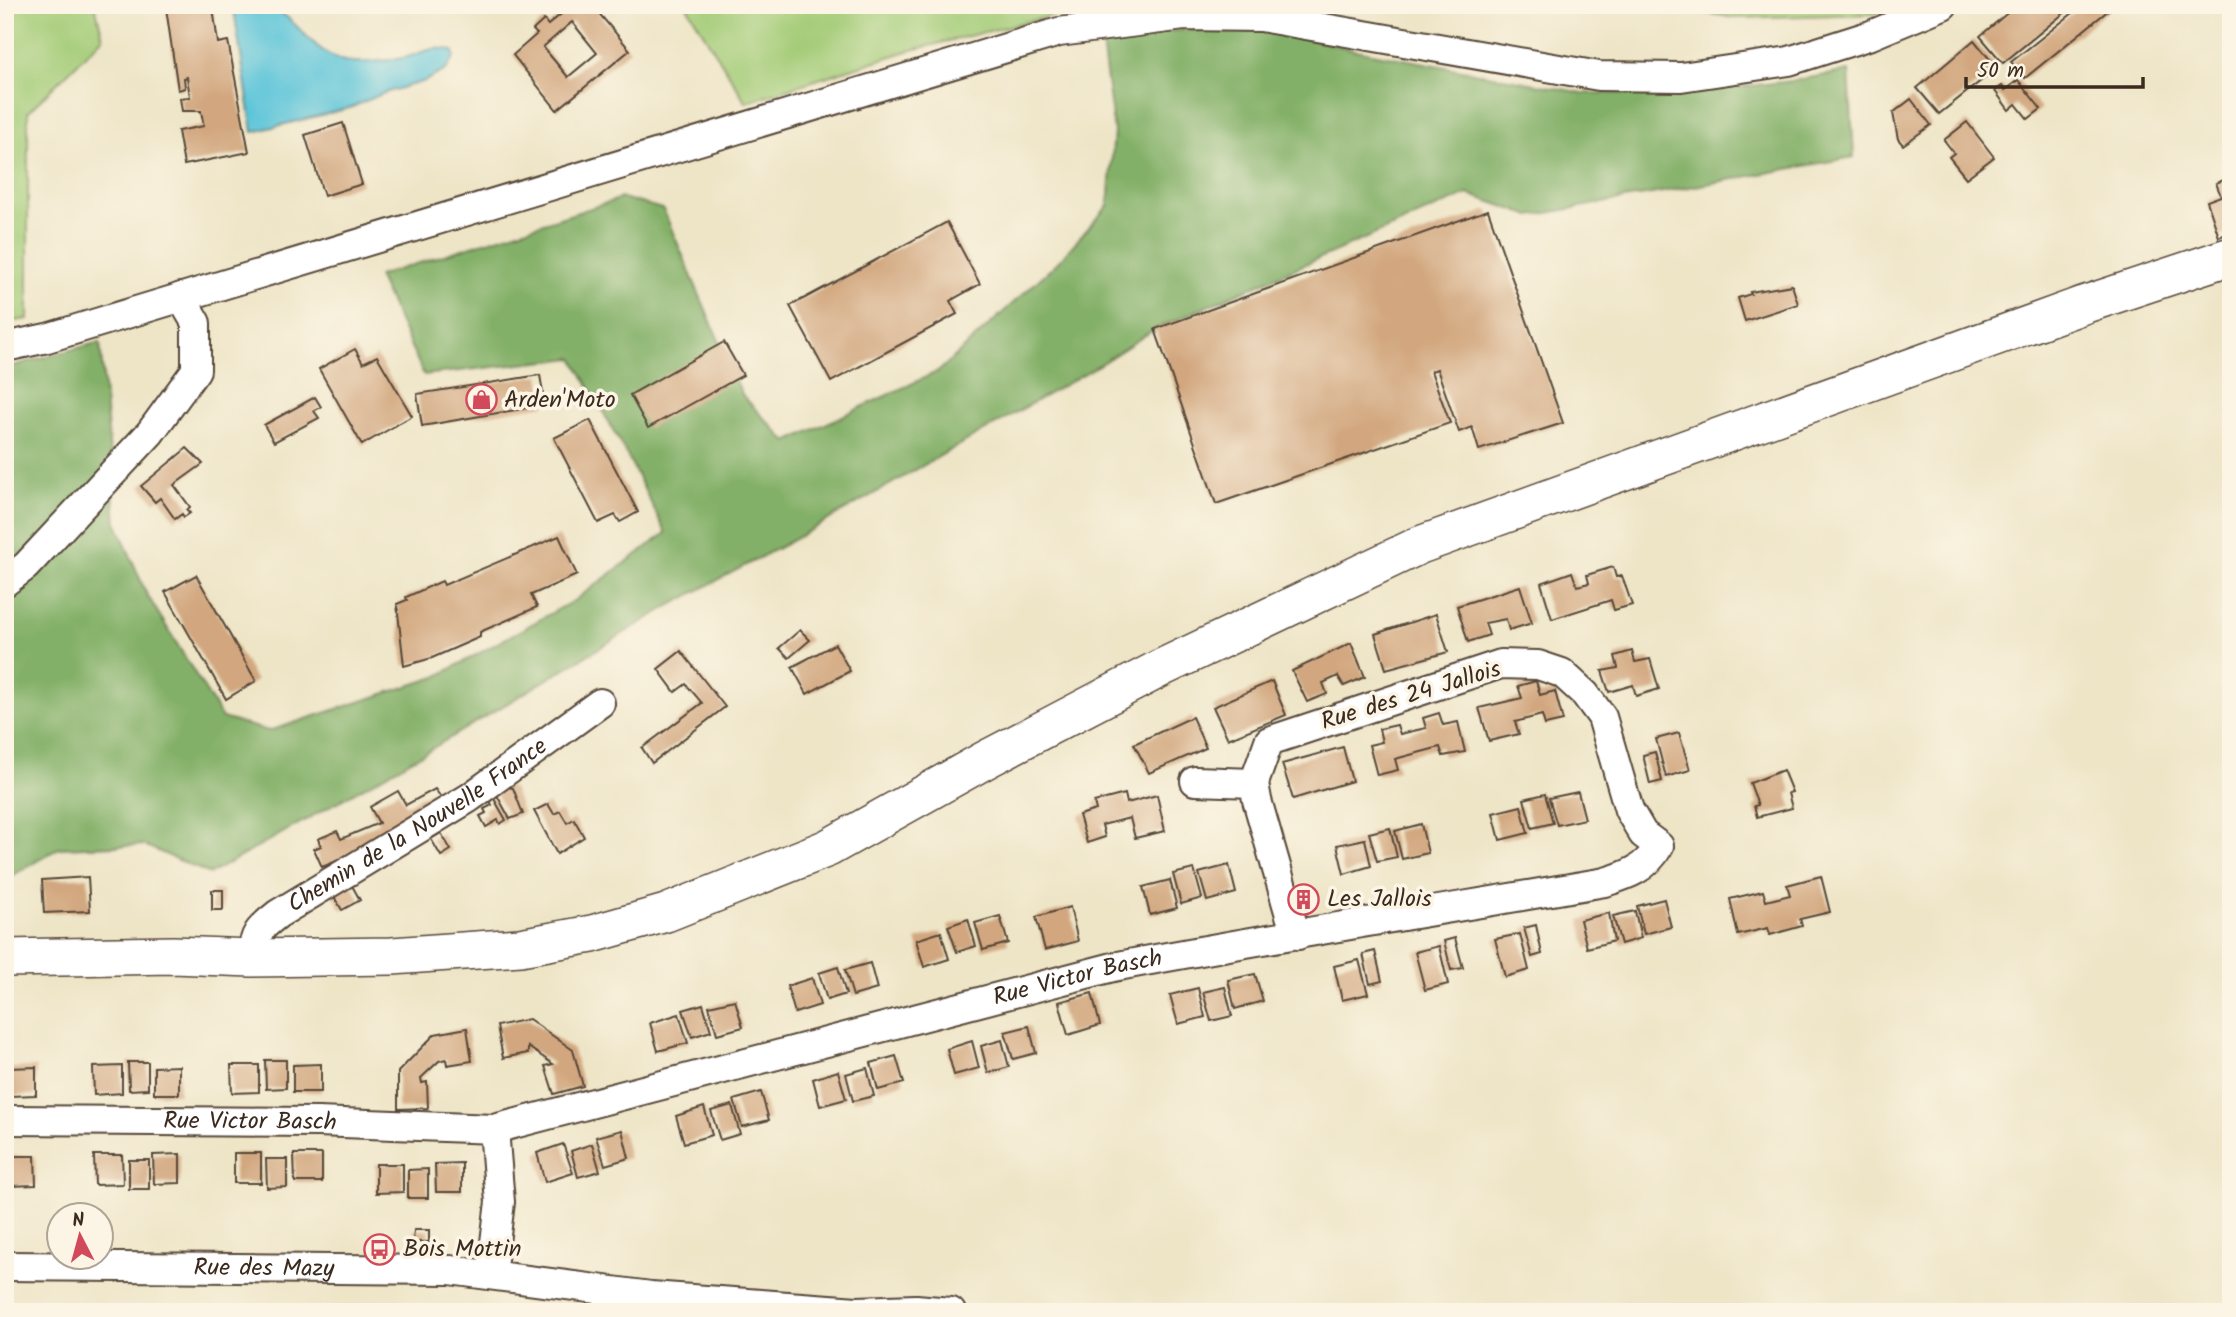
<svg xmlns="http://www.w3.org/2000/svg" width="2236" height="1317" font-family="Kalam,sans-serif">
<rect width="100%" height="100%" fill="#fcf5e5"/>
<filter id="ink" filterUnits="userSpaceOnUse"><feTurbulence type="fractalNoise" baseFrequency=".0143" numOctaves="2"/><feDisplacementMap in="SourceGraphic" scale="14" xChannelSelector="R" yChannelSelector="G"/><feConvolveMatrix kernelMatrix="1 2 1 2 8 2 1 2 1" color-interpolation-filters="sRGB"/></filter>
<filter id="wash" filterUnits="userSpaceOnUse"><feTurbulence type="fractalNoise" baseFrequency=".00686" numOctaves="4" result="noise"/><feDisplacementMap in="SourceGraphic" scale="28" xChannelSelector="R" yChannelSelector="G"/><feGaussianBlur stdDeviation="1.57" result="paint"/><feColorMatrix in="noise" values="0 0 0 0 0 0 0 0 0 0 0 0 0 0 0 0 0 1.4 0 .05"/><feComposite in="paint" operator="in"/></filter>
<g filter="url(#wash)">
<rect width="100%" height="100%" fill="#eee5c7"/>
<g fill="#a4cc78" stroke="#707b4b" stroke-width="2">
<path d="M5,5h90l8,33 -75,74v207l-23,3z"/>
<path d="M686,5h409l-191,47 -158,50z"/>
<path d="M1661,5h229l-16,9 -140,4z"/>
</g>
<path fill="#83b068" stroke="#5f6d43" stroke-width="2" d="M1266,29l90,21 227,43 93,1 116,-13 57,-10 5,86 -323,59 -63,-22 -313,135 -61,39 -303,173 -122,65 -236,142 -223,126 -66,-29 -85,3 -54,32v-512l95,-26 16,180 30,71 76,125 47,13 167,-54 139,-77 91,-67 -39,-78 -54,-97 -149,17 -46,-99 244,-78 41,11 79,186 45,47 152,-71 118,-108 51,-57 6,-74 -13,-95 83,-7z"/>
<path fill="#5dc5d9" stroke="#4c787c" stroke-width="2" d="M232,5h42c5,6 10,10 16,15 16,14 28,32 51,40 14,5 55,0 70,-4 13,-5 28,-11 42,-5l1,6 -8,13 -21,11 -41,12 -34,15 -97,24 -18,-115z"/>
<g id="blocks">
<g fill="#d2a77f" fill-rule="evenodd">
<path d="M180,5h28l5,3 5,35 10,-2 21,111 -65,13 -6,-34 26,-5 -3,-15h-19l-2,-13 10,-1 -3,-20 -3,1 1,10 -7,2 -12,-82z"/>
<path d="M572,5h20l38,45 -73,60 -44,-55 24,-21 -4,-4 11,-10 4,5zM572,22l25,31 -29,24 -25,-30z"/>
<path d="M2017,5h57l-71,58 -23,-27z"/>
<path d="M2083,5h24l3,4 -85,69 -14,-16z"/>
<path d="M1974,40l23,28 -58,46 -22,-26z"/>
<path d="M2018,80l23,29 -13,10 -12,-15 -7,6 -14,-19 7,-5 3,4z"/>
<path d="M1911,99l20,26 -28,20 -5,-6 -5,-26z"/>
<path d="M1967,122l27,35 -28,21 -17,-21 5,-4 -10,-13z"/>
<path d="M343,123l19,61 -38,12 -19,-61z"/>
<path d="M2231,177v55l-12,5 -12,-36 14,-5 -5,-13z"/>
<path d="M1488,210l75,213 -84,27 -7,-23 -13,5 -22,-63 -6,2 19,52 -234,81 -61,-175z"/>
<path d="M947,222l33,62 -30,17 7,13 -126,68 -41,-76z"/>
<path d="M1792,285l6,19 -53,17 -7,-23 13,-4 -1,-2z"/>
<path d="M724,342l19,33 -95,53 -18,-33z"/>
<path d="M355,349l8,14 14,-7 35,60 -50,29 -43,-76z"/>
<path d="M540,375l5,30 -123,21 -5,-32z"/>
<path d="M315,397l6,10 -7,4 5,7 -45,24 -10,-17z"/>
<path d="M590,420l48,92 -18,10 -5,-7 -17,8 -44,-85z"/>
<path d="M187,448l16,16 -29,21 16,22 -3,3 3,3 -6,4 -2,-3 -7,5 -15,-21 -5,4 -14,-16z"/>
<path d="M559,536l18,39 -46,20 6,12 -57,25v5l-48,21 -28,8 -7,-62 10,-4 -1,-3 36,-16 2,4z"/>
<path d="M1613,567l3,10 6,-1 10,29 -18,5 -3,-10 -59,19 -11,-36 31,-11 5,14 12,-3 -2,-8z"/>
<path d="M196,575l60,106 -30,18 -61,-107z"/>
<path d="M1520,586l12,37 -23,7 -3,-11 -21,4 4,12 -21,7 -11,-36z"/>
<path d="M1436,614l12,38 -62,17 -11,-35z"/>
<path d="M800,630l10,10 -21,18 -10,-10z"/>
<path d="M1351,643l14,34 -21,9 -6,-10 -15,7 4,11 -20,8 -15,-31z"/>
<path d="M835,644l15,27 -43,23 -15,-27z"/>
<path d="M681,651l44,56 -73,56 -10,-15 60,-45 -16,-19 -11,8 -17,-23z"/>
<path d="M1632,651l3,11 15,-3 9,30 -23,7 -3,-11 -24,7 -7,-21 16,-3 -3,-12z"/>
<path d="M1272,681l14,34 -58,24 -15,-32z"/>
<path d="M1536,681l4,14 15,-4 8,30 -18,4 -3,-10 -27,7 4,12 -30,7 -10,-33 43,-10 -4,-12z"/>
<path d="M1439,713l4,12 15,-3 7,30 -22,4 -3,-9 -45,12 3,11 -21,5 -8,-30 13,-3 -3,-13 18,-4 3,9 26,-6 -3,-10z"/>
<path d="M1192,717l14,31 -57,25 -15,-29z"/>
<path d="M1679,733l11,37 -24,7 -10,-38z"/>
<path d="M1343,747l9,34 -59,18 -11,-35z"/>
<path d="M1655,752l7,29 -12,3 -7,-29z"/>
<path d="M1783,770l9,22 -4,1 4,15 -35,9 -3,-11 4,-1 -8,-22z"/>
<path d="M497,785l16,3 10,26 -13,5 -17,-31z"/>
<path d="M435,789l10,14 -56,37 -67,27 -8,-18 7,-3 -3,-7 19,-8 4,8 38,-16 -9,-16 28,-16 8,14z"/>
<path d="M1578,792l7,27 -28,6 -8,-27z"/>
<path d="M1125,794l2,9 30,-8 8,36 -30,7 -5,-20 -28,7 3,12 -18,6 -8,-28 17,-5 -2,-8z"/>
<path d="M1545,794l8,29 -21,5 -8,-29z"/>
<path d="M493,797l13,23 -6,4 -2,-4 -12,7 -6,-11 6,-3 -2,-4 8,-4 -3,-6z"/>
<path d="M548,804l6,10 6,-3 7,12 7,-4 10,18 -27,17 -23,-43z"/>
<path d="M1521,806l7,27 -28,7 -7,-27z"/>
<path d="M1421,824l7,29 -26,6 -7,-28z"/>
<path d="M1390,828l7,29 -20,4 -8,-28z"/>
<path d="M441,833l10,17 -10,6 -10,-17z"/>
<path d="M1365,839l6,27 -27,8 -7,-29z"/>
<path d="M1229,865l7,28 -29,8 -8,-28z"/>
<path d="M1194,869l8,29 -21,6 -8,-30z"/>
<path d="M1821,876l9,36 -30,7 2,7 -32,9 -2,-7 -30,7 -8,-36 33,-8 3,10 24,-6 -3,-10z"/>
<path d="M88,877l2,34 -46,2 -2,-33z"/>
<path d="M1170,880l7,28 -27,7 -7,-28z"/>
<path d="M350,882l10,18 -18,10 -10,-17z"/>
<rect x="212" y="890" width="11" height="20"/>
<path d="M1306,892l4,12 -8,2 -3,-12z"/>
<path d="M1664,899l7,28 -27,7 -7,-28z"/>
<path d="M1070,907l8,34 -33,9 -9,-33z"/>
<path d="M1635,911l6,27 -20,6 -8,-28z"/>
<path d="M1609,913l5,28 -27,7 -7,-28z"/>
<path d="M1000,916l8,27 -25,7 -8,-27z"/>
<path d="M968,919l8,27 -19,6 -9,-26z"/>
<path d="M1536,925l6,29 -10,3 -8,-29z"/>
<path d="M941,932l8,27 -25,8 -8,-27z"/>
<path d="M1520,934l9,36 -24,7 -10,-38z"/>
<path d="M1455,938l8,30 -12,2 -7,-29z"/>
<path d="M1439,946l9,38 -23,6 -10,-38z"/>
<path d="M1375,951l7,30 -12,3 -7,-30z"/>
<path d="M1359,960l9,34 -26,6 -8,-34z"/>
<path d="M870,963l7,26 -24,7 -8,-26z"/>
<path d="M838,967l8,27 -19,6 -8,-27z"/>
<path d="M1255,974l8,27 -28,8 -7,-29z"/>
<path d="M812,978l8,27 -25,8 -8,-27z"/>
<path d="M1225,987l7,29 -21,5 -8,-29z"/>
<path d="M1198,988l7,29 -27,7 -8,-29z"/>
<path d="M1092,993l8,32 -32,10 -9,-33z"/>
<path d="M735,1000l8,27 -26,7 -8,-28z"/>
<path d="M703,1004l8,27 -19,6 -9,-27z"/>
<path d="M679,1014l9,29 -30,8 -8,-28z"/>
<path d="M529,1019l44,31 10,36 -29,8 -9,-28 8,-2 -25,-17v6l-25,5 -6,-32z"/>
<path d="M1029,1026l7,27 -23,6 -8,-27z"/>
<path d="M467,1028l5,33 -25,4 -1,-6 -7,2 -18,17 1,5 5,-1 1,26 -30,1v-37l37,-38z"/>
<path d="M1002,1040l7,27 -21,6 -7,-27z"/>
<path d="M972,1041l7,27 -25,7 -7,-26z"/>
<path d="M896,1056l8,27 -26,7 -7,-27z"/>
<path d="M265,1060h21v28l-20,1z"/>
<path d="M128,1062h20v27l-19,1z"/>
<path d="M321,1064v28h-28v-27z"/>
<path d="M231,1065h28v27l-27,1z"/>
<path d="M122,1066v27l-28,2 -1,-28z"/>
<path d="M179,1066v28h-25v-27z"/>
<path d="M36,1067v28l-26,1 -1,-28z"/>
<path d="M867,1068l7,28 -21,5 -7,-27z"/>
<path d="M838,1071l8,28 -26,7 -7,-27z"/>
<path d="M761,1092l8,28 -27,7 -8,-27z"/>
<path d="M732,1105l8,29 -20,6 -9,-29z"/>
<path d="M704,1107l8,28 -28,8 -8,-27z"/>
<path d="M622,1130l7,28 -24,7 -9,-28z"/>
<path d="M563,1144l10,29 -28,9 -8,-29z"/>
<path d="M592,1144l8,27 -22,6 -7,-26z"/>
<rect x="234" y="1153" width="27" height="30"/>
<path d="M180,1154v29l-26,1 -1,-29z"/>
<path d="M294,1154h28v28h-27z"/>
<path d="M94,1155h28l1,29 -28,1z"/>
<path d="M9,1156h26l1,29 -26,1z"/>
<path d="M266,1159h21v28l-20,1z"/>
<rect x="129" y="1160" width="20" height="29"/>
<path d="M462,1163v29h-26l-1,-28z"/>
<path d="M376,1164h27v28l-27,1z"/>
<path d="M428,1169v29h-20v-28z"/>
<path d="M414,1230h15v12h-16z"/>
</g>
</g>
</g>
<g filter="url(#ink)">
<use href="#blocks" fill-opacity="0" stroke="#564637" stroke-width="2"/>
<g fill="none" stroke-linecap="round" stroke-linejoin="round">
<defs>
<g id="minor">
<path d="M5,347l42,-9 1012,-306 125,-16 77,1 338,59 82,1 108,-16 82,-26 72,-30"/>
<path d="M5,582l21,-16 124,-133 46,-63v-47l-15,-26"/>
<path d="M1195,781l59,2"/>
<path id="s1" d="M252,958c1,-25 8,-30 26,-44l191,-116 131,-95"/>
<path id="s2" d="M5,1120l313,2 176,7 619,-162c164,-31 328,-57 492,-85 23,-7 41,-13 54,-36l-16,-12 -14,-24 -27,-93 -17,-23 -23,-21 -24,-8 -37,-1 -232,77 -15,42 3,17 35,122 6,13"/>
<path id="s3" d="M5,1266l445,4 201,26 206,15 59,-2 35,3"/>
<path d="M491,1275l9,-73 -6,-73"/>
</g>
<path id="major" d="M5,958l168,-3 79,3 140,-2 128,-9 72,-13 74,-21 162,-65 157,-88 176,-92 259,-123 663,-240 148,-49"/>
</defs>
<use href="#minor" stroke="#564637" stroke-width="32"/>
<use href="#major" stroke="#564637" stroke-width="40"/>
<use href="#minor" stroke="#fff" stroke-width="28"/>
<use href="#major" stroke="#fff" stroke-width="37"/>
</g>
</g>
<defs>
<symbol id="shop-ring" viewBox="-11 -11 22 22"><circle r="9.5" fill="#fcf5e5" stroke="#d1495b" stroke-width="1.5"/><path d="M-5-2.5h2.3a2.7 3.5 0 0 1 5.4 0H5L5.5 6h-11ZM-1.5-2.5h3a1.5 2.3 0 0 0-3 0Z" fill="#d1495b"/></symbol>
<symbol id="building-ring" viewBox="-11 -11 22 22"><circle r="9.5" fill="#fcf5e5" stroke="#d1495b" stroke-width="1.5"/><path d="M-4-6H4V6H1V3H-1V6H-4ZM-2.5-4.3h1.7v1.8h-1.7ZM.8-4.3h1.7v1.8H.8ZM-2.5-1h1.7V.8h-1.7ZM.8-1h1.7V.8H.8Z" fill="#d1495b"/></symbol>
<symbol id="bus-ring" viewBox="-11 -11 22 22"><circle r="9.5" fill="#fcf5e5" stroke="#d1495b" stroke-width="1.5"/><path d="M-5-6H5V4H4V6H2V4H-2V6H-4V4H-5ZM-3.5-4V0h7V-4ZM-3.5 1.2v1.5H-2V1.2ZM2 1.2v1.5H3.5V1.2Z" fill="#d1495b"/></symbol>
</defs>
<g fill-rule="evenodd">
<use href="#shop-ring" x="464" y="382" width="35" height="35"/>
<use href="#building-ring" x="1286" y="882" width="35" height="35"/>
<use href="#bus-ring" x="362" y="1232" width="35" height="35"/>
</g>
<g text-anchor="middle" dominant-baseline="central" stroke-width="7" stroke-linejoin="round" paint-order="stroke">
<g font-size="24" fill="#3b2a1e" stroke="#fcf5e5" text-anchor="start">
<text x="504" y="400">Arden'Moto</text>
<text x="1327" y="899">Les Jallois</text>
<text x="403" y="1249">Bois Mottin</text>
</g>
<g font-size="24" fill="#3b2a1e" stroke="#fcf5e5">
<text transform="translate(1411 696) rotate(-17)">Rue des 24 Jallois</text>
<text stroke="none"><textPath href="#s1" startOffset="219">Chemin de la Nouvelle France</textPath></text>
<text stroke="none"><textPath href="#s2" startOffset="1092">Rue Victor Basch</textPath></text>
<text stroke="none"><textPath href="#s2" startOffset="245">Rue Victor Basch</textPath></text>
<text stroke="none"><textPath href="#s3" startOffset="259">Rue des Mazy</textPath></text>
</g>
</g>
<rect width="2236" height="1317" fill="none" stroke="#fcf5e5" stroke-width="28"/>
<g transform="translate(80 1236) rotate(354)"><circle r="33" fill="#fcf5e5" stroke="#afa495" stroke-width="2"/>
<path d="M0-5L12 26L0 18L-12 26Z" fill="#d1495b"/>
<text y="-10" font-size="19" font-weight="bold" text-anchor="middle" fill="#3b2a1e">N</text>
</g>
<path d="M1966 77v10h177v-10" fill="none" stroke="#3b2a1e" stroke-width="3.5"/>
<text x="1977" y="77" font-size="21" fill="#3b2a1e" stroke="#fcf5e5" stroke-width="5" paint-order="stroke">50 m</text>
</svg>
